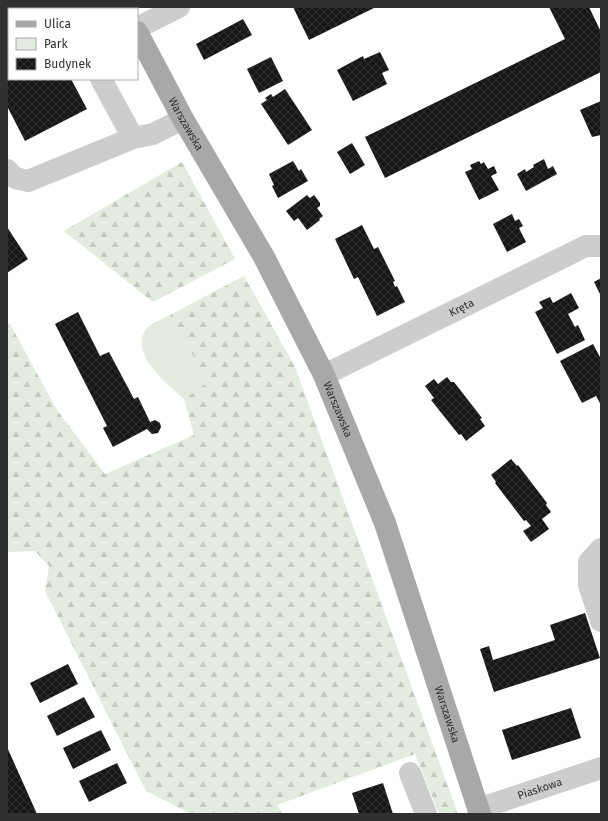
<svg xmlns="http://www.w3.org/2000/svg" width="608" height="821" font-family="'Fira Sans',sans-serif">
<defs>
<pattern id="forest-firs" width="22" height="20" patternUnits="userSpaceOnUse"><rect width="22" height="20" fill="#e4ebdf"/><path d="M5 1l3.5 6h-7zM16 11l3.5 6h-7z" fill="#c4cac0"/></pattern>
<pattern id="building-cross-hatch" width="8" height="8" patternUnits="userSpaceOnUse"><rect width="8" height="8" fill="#171717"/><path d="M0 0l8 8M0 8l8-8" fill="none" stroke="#303030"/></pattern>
</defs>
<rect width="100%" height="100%" fill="#fff"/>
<path fill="#e4ebdf" d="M170,315l38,67 -24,17c-17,-16 -58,-47 -36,-72 5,-5 15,-8 22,-12z"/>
<g fill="url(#forest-firs)">
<path d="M182,162l53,97 -82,43 -89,-71z"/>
<path d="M244,276l51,91 163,447h-19l-24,-60 -138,51 5,8 -2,1h-89l-45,-23 -101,-200 4,-25 -14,-15 -28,1v-228h3l47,86 48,64 89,-39 -10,-36 24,-17 -38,-67z"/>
</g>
<g fill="url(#building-cross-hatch)">
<path d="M293,7h83l-67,33z"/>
<path d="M549,7h40l12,25v40l-216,106 -20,-41 200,-98z"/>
<path d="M9,14v65h62l16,30 -62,32 -18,-35v-91z"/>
<path d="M243,19l9,16 -48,25 -8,-16z"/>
<path d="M380,52l9,18 -7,3 5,11 -34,17 -16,-31 26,-14 1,3z"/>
<path d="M271,57l12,24 -24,12 -12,-24z"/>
<path d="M285,89l27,41 -24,15 -27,-41 6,-4 -2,-2 6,-4 2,3z"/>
<path d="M601,101v34l-9,2 -12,-27z"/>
<path d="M352,143l13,22 -15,9 -13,-22z"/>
<path d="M544,159l4,10 5,-3 4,8 -31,17 -9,-17 8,-5 1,3 8,-5 -1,-2z"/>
<path d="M293,161l6,10 2,-2 7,12 -30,17 -6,-12 2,-1 -5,-11z"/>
<path d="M479,161l2,3 3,-2 4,7 6,-3 3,7 -6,3 8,14 -20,10 -14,-28 7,-3 -2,-4z"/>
<path d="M307,195l3,3 4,-3 6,8v3l-3,2 6,8 -4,3 1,1 -13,10 -9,-12 -4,3 -8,-10z"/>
<path d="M512,214l3,7 4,-2 4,7 -4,2 7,14 -19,10 -14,-28z"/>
<path d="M362,225l12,24 4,-2 17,34 -2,1 2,5 2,-1 8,16 -28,14 -19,-39 -4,2 -19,-40z"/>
<path d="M7,227l21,32 -21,14z"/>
<path d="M601,278v18l-7,-14z"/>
<path d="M571,293l8,15 -11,6 7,13 3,-2 7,15 -28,14 -22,-42 8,-4 -4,-6 11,-5 3,6z"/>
<path d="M78,312l22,44 9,-4 25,47 4,-2 12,25 5,-2 5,3 1,4 -3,6 -6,1 -5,-5 -34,18 -10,-19 4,-2 -52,-102z"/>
<path d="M593,344l8,15v46l-5,-9 -14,7 -22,-42z"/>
<path d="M447,377l4,5h3l28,36 -2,1 5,7 -19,15 -5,-7 -2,1 -28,-35 3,-2 -9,-12 9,-7 4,5z"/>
<path d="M511,459l6,7 1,-1 29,38 -1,2 5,7 -9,7 7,10 -18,13 -8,-11 8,-5 -5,-6 -2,1 -29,-38 1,-1 -5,-7z"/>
<path d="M585,613l15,45 -106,34 -14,-43 9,-3 4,14 62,-20 -5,-15z"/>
<path d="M68,664l10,20 -38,19 -10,-20z"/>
<path d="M84,697l11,20 -38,19 -10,-20z"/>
<path d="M571,708l10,30 -69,22 -10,-30z"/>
<path d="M101,730l10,20 -38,19 -10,-21z"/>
<path d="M7,747l30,67h-30z"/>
<path d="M117,763l10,20 -38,19 -10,-21z"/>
<path d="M383,783l10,31h-34l-7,-21z"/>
</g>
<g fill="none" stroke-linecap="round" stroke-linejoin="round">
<g stroke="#cdcdcd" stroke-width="22">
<path d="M61,7l1,2"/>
<path d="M137,28l42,-21"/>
<path d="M101,79l32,59 20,-4 30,-15"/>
<path d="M7,170l8,8 13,3 105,-43"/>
<path id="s1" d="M324,375l262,-129h15"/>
<path d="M601,549l-12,13v23l12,36"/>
<path d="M410,773l16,41"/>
<path id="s2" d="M478,809l123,-41"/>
</g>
<g stroke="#a8a8a8" stroke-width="22">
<path d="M123,7l1,2"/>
<path id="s3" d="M137,32l46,87 81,138 60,118 61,148 95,291"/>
</g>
</g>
<g text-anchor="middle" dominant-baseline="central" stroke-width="4" stroke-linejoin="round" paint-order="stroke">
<g font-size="11" fill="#303030" stroke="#fff">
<text stroke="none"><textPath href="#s3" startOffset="104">Warszawska</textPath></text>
<text stroke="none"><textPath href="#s1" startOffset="153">Kręta</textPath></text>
<text stroke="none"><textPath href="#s3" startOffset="428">Warszawska</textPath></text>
<text stroke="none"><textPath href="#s3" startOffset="752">Warszawska</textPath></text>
<text stroke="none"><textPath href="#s2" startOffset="65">Piaskowa</textPath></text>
</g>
</g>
<rect width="608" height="821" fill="none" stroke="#303030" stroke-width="16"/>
<rect x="8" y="8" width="130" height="72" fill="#ffffff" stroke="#acacac"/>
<rect x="16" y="21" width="20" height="6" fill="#a8a8a8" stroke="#acacac"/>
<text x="44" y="28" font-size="12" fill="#303030">Ulica</text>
<rect x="16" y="38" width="20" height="12" fill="#e4ebdf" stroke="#acacac"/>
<text x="44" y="48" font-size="12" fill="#303030">Park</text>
<rect x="16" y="58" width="20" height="12" fill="url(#building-cross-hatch)" stroke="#acacac"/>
<text x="44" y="68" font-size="12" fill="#303030">Budynek</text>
</svg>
